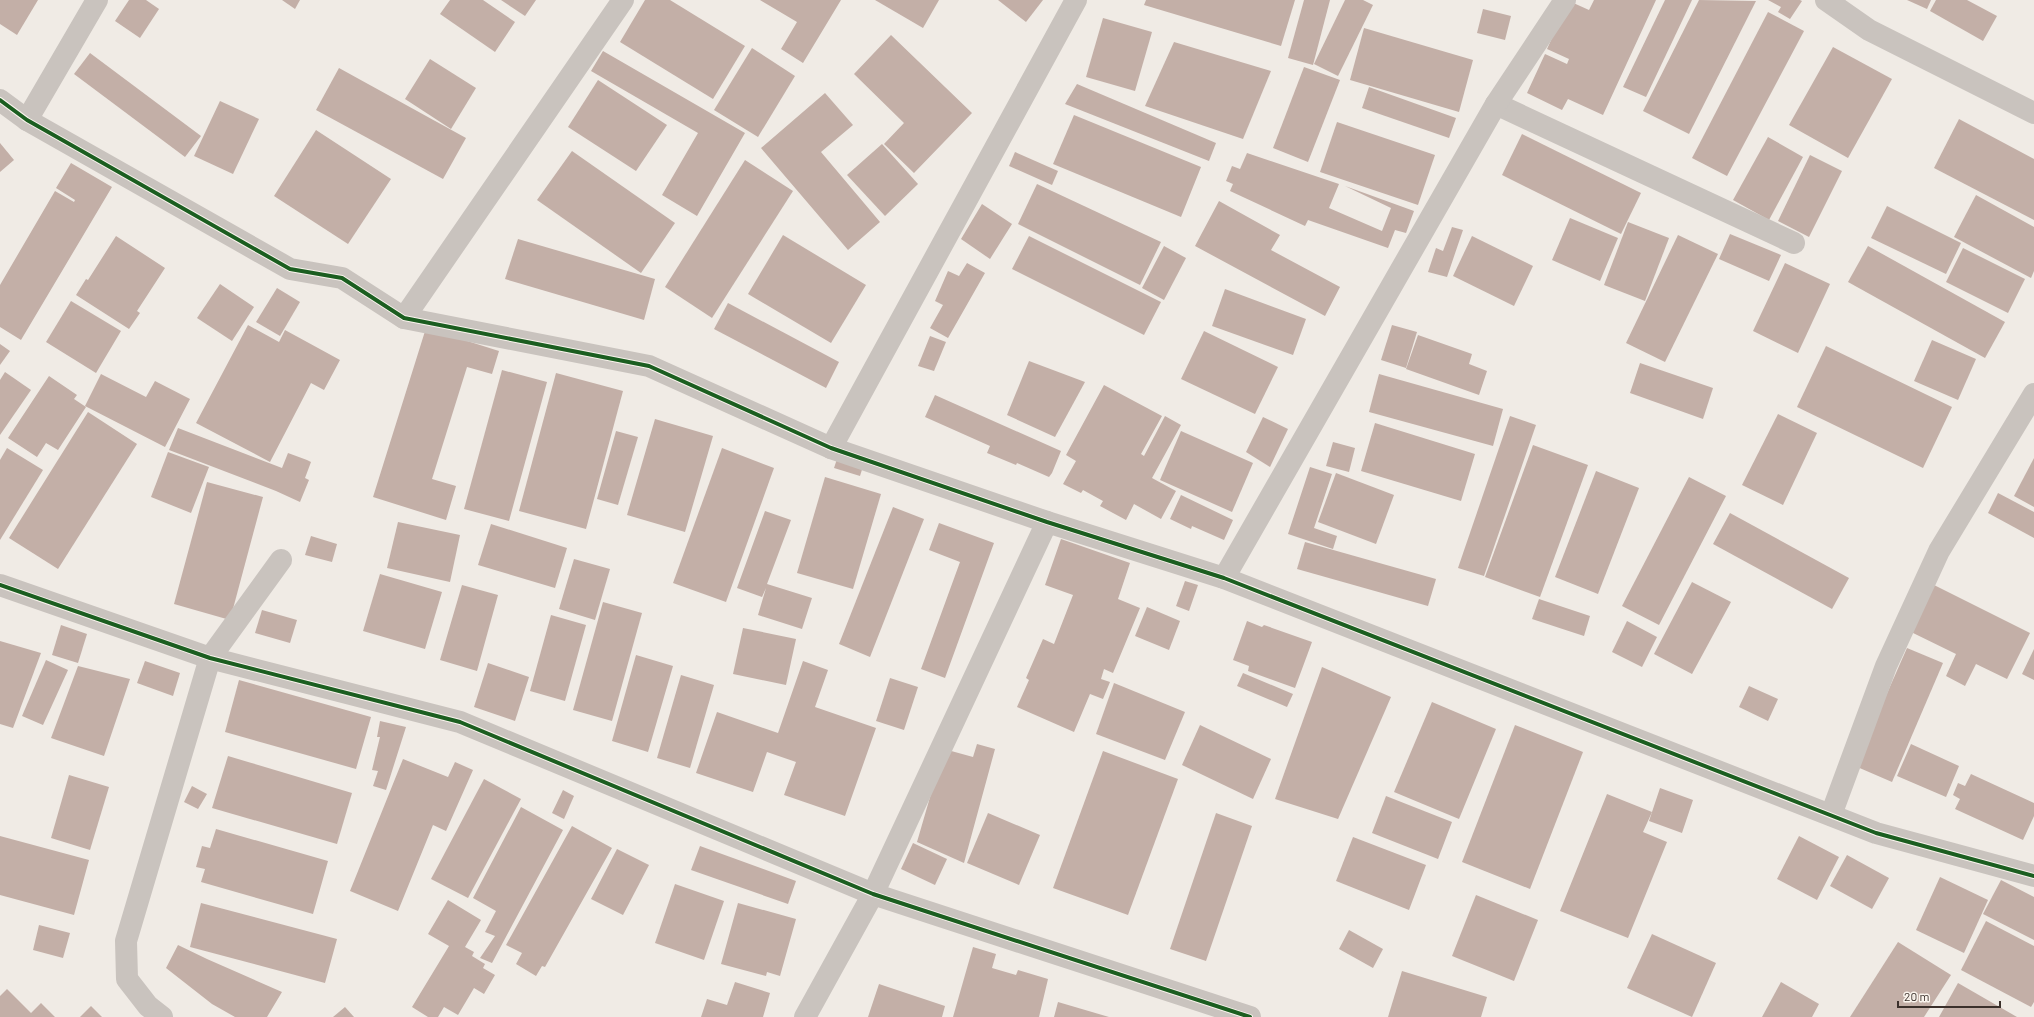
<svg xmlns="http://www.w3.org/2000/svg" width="2034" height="1017" font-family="Barlow,sans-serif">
<rect width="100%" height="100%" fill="#f0ebe5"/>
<g fill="#c3afa7">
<path d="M0,0h38l-21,35 -17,-11z"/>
<path d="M129,0h17l13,9 -19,29 -25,-17z"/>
<path d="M282,0h18l-5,9z"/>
<path d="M450,0h33l32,22 -20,30 -55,-38z"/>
<path d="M501,0h35l-11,16z"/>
<path d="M645,0h25l75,46 -32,53 -93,-57z"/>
<path d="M760,0h81l-38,63 -22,-14 16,-27z"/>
<path d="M875,0h64l-16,28z"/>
<path d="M998,0h45l-17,22z"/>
<path d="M1146,0h149l-14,46 -137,-41z"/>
<path d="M1304,0h26l-17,65 -25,-7z"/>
<path d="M1345,0h18l10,5 -35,71 -24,-12z"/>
<path d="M1594,0h62l-53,115 -35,-16 -6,11 -35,-17 18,-39 22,10 2,-5 -22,-10 22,-48 20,9z"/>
<path d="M1665,0h27l-46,97 -23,-10z"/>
<path d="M1699,0l57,1 -67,133 -46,-23z"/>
<path d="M1768,0h32l2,1 -12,18 -12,-7 3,-5z"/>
<path d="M1907,0h24l-4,9z"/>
<path d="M1936,0h31l30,16 -14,25 -53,-30z"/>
<path d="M1483,9l28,7 -6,24 -28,-7z"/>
<path d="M1768,12l36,19 -77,145 -35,-18z"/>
<path d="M1103,18l49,14 -17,59 -49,-14z"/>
<path d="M1364,28l109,32 -14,52 -109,-32z"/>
<path d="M891,35l81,78 -58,60 -30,-29 20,-21 -50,-49z"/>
<path d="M1174,42l97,29 -28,68 -98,-33z"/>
<path d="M1833,47l59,32 -44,79 -59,-33z"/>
<path d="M752,48l43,28 -37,61 -44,-27z"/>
<path d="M603,51l142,82 -48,83 -35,-21 36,-62 -107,-62z"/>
<path d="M90,53l111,83 -16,21 -111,-83z"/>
<path d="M430,59l46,29 -25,41 -46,-30z"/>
<path d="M1304,67l36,13 -32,82 -35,-14z"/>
<path d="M339,68l127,70 -23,41 -127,-69z"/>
<path d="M598,80l69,45 -31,46 -68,-44z"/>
<path d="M1077,84l139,59 -7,18 -144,-57z"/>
<path d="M1369,87l87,31 -7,20 -87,-30z"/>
<path d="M825,93l28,32 -32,27 59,70 -32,28 -87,-102z"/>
<path d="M220,101l39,18 -26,55 -39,-18z"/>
<path d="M1074,115l127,52 -20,50 -128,-53z"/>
<path d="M1959,119l75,40v61l-100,-52z"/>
<path d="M1337,122l98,33 -17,50 -98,-33z"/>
<path d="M316,130l75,49 -43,65 -74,-48z"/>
<path d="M1522,134l119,59 -20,41 -119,-59z"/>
<path d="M1768,137l35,20 -34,63 -36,-20z"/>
<path d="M0,143l14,17 -14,12z"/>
<path d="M882,144l36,40 -33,32 -38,-41z"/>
<path d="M572,151l103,72 -34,50 -104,-73z"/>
<path d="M1015,152l43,19 -6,14 -43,-19z"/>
<path d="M1247,153l92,31 -10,24 53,23 9,-23 -46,-22 69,25 -8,22 -11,-3 -7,18 -80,-28 -3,6 -75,-35 3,-7 -7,-3 6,-15 8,3z"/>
<path d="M1810,155l32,16 -33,66 -31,-16z"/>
<path d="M745,160l48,31 -81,127 -47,-31z"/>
<path d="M71,163l41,24 -91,153 -21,-13v-42l55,-94 19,11 1,-2 -19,-12z"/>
<path d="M1037,184l124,58 -21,43 -122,-61z"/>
<path d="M1976,195l58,32v44l-3,7 -77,-41z"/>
<path d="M1219,201l61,34 -9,15 69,37 -15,29 -130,-70z"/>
<path d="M982,204l30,20 -22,35 -29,-20z"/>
<path d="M1887,206l74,37 -15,31 -75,-36z"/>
<path d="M1570,218l48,20 -18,43 -48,-21z"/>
<path d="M1628,222l41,16 -24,63 -41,-16z"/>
<path d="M1452,227l11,3 -16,47 -19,-5 8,-24 7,3z"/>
<path d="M1730,234l51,21 -12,26 -50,-22z"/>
<path d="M783,235l83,50 -35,58 -83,-49z"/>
<path d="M1678,235l40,19 -53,108 -39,-19z"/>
<path d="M116,236l49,32 -28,43 3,2 -11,16 -53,-34 10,-16 2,1z"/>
<path d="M1029,236l132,66 -17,33 -132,-66z"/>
<path d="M1472,236l61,30 -19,40 -61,-30z"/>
<path d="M518,239l137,40 -11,41 -139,-41z"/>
<path d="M1164,246l22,12 -22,42 -22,-12z"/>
<path d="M1868,246l137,76 -20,36 -137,-76z"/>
<path d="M1963,248l62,31 -17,34 -62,-31z"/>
<path d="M967,263l18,10 -37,65 -18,-10 13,-23 -8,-4 13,-30 11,5z"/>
<path d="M1785,263l45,21 -32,69 -45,-22z"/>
<path d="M220,284l34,23 -22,34 -35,-23z"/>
<path d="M277,288l23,14 -20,34 -24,-14z"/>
<path d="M1225,289l81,30 -13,36 -81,-29z"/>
<path d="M71,301l50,30 -25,42 -50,-31z"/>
<path d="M728,303l111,59 -13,26 -112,-59z"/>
<path d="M248,325l31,17 6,-12 55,30 -16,30 -13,-7 -41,79 -74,-39z"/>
<path d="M1392,325l25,7 -11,36 -25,-8z"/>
<path d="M426,328l73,23 -7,23 -25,-7 -35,112 24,7 -10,34 -73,-23z"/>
<path d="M1204,331l74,36 -23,47 -74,-35z"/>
<path d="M1418,335l54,19 -3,10 18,7 -8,24 -73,-26z"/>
<path d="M930,336l16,6 -12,29 -16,-5z"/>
<path d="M1932,340l44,19 -18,41 -44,-19z"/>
<path d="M0,344l10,7 -10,14z"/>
<path d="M1826,346l126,61 -29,61 -126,-61z"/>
<path d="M1029,361l56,21 -30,55 -48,-22z"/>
<path d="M1640,363l73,25 -10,31 -73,-26z"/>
<path d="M502,370l45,12 -38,139 -45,-12z"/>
<path d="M5,372l26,18 -31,45v-55z"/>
<path d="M556,373l67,18 -37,138 -67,-18z"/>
<path d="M101,374l45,23 9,-16 35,18 -25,48 -80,-41z"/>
<path d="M1379,374l124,35 -10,37 -124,-34z"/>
<path d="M49,376l28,19 -3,4 12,8 -28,43 -12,-7 -9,14 -29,-19z"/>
<path d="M1104,385l58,31 -21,38 3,2 21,-40 16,9 -29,53 24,13 -15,28 -27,-15 -8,16 -26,-14 3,-5 -20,-11 -2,3 -18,-9 13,-23 -10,-6z"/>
<path d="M935,395l126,56 -9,22 -3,4 -32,-14 -1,2 -29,-12 3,-7 -65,-29z"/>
<path d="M88,412l49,32 -79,125 -49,-31z"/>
<path d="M1778,414l39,19 -34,72 -41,-20z"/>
<path d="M1510,416l26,9 -52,151 -26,-8z"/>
<path d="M1263,417l25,12 -18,38 -24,-15z"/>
<path d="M655,419l58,17 -28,96 -58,-17z"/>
<path d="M1375,423l100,31 -14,47 -100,-30z"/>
<path d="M178,428l104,40 6,-15 19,7 4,2 -6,16 4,2 -9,22 -24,-11 -107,-41z"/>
<path d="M616,431l22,6 -20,68 -21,-6z"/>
<path d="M1181,431l72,32 -21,49 -72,-32z"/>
<path d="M1333,442l22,6 -6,24 -23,-6z"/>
<path d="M1533,445l55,20 -48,132 -55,-20z"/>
<path d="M7,448l36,22 -43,70v-80z"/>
<path d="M722,448l52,20 -48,134 -53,-19z"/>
<path d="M168,452l41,15 -18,46 -40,-16z"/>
<path d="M839,453l26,7 -5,16 -26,-8z"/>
<path d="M2034,458v49l-20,-11z"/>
<path d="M1310,467l22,7 -18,54 23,8 -4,13 -45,-15z"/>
<path d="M1596,471l43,17 -41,106 -43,-17z"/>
<path d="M1336,473l58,22 -18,49 -58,-22z"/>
<path d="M825,477l56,17 -28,95 -56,-16z"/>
<path d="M1689,477l37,19 -67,129 -37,-19z"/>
<path d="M207,482l56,15 -33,123 -56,-16z"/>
<path d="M1998,493l36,19v26l-46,-25z"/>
<path d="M1181,495l52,25 -9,20 -32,-14 -1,3 -21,-10z"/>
<path d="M893,507l31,12 -54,138 -31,-13z"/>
<path d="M765,511l26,9 -24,64 45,14 -10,31 -44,-14 8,-27 -4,9 -25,-9z"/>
<path d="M1730,513l119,65 -17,31 -119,-65z"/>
<path d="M398,522l62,13 -10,47 -63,-14z"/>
<path d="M939,523l55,20 -49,135 -24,-9 39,-107 -31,-12z"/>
<path d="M491,524l76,24 -12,40 -77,-23z"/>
<path d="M311,536l26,8 -5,18 -27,-7z"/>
<path d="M1061,539l69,24 -12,36 22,9 -27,65 -9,-4 -3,10 9,3 -7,17 -13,-5 -16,38 -57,-25 12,-27 -3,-2 17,-39 11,5 19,-49 -28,-10z"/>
<path d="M1305,542l131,37 -8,27 -131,-37z"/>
<path d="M574,559l36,10 -15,51 -36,-11z"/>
<path d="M380,574l62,18 -17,57 -62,-18z"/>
<path d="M1185,581l13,4 -9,26 -13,-5z"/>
<path d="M1692,582l39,20 -39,72 -38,-20z"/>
<path d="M462,585l36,10 -21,76 -37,-11z"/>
<path d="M1934,585l96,48 -23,46 -31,-15 -11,22 -19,-10 10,-22 -45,-22z"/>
<path d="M1539,599l51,17 -6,20 -52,-17z"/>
<path d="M603,602l39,11 -30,108 -39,-11z"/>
<path d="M1147,607l33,14 -11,29 -34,-14z"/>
<path d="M262,610l35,10 -7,23 -35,-10z"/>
<path d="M551,615l35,10 -21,76 -35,-10z"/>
<path d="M1247,621l15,6 2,-2 48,17 -17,46 -47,-17 1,-5 -16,-6z"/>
<path d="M1627,621l30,16 -15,30 -30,-15z"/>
<path d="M61,625l26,9 -9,29 -26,-8z"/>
<path d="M743,628l53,11 -10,46 -53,-11z"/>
<path d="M0,641l41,12 -28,75 -13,-4z"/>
<path d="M1907,648l36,15 -51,119 -37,-16z"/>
<path d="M2034,649v31l-12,-6z"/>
<path d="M636,655l37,11 -25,86 -36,-11z"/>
<path d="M46,660l22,10 -25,55 -21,-9z"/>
<path d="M145,661l35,12 -7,23 -36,-13z"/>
<path d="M803,661l25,9 -13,37 61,21 -31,88 -61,-21 12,-33 -29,-10 -14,40 -57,-19 21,-61 61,21z"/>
<path d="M488,663l41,14 -14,44 -41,-14z"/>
<path d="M78,666l52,13 -26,77 -53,-18z"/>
<path d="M1322,667l69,30 -53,122 -63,-20z"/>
<path d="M1243,673l50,21 -6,13 -50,-21z"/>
<path d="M681,675l33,10 -24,83 -33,-10z"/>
<path d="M890,678l28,9 -14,43 -28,-9z"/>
<path d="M239,680l132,37 -15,52 -131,-37z"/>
<path d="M1114,683l71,29 -20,48 -69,-26z"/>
<path d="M1749,686l29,13 -10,22 -29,-14z"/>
<path d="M1432,702l64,27 -37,90 -65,-27z"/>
<path d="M380,721l26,6 -20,63 -13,-4 5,-15 -6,-1 8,-33h-3z"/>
<path d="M1200,725l71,34 -18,40 -71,-34z"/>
<path d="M1515,725l68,27 -53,137 -68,-27z"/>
<path d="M977,744l18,5 -31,114 -47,-21 27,-93 29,8z"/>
<path d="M1911,744l48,22 -13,31 -49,-21z"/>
<path d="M1103,751l75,28 -50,136 -75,-27z"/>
<path d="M228,756l124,37 -15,51 -125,-36z"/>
<path d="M403,759l45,18 7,-15 18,8 -27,61 -13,-6 -35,86 -48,-20z"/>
<path d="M1971,774l63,29v13l-11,24 -68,-31 5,-10 -7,-4 5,-12 7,3z"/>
<path d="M69,775l40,12 -19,63 -39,-12z"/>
<path d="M484,779l37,20 -53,99 -37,-19z"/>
<path d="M192,786l15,8 -9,15 -14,-7z"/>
<path d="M1660,788l33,12 -11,33 -33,-12z"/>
<path d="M563,790l11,6 -10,23 -12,-6z"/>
<path d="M1607,794l45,18 -9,20 24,10 -39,96 -68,-27z"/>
<path d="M1386,796l66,26 -14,37 -66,-26z"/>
<path d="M521,807l42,23 -71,133 -12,-5 15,-22 -10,-4 11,-21 -23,-13z"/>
<path d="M988,813l52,22 -21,50 -52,-22z"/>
<path d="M1216,813l36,13 -46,135 -36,-12z"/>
<path d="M572,826l40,22 -67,119 -3,-1 -6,10 -20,-12 6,-11 -16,-8z"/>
<path d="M216,829l112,32 -15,53 -112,-32 4,-13 -9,-2 6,-21 8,2z"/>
<path d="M0,836l89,24 -15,55 -74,-20z"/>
<path d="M1799,836l40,21 -22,43 -40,-21z"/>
<path d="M1353,837l73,28 -17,45 -73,-29z"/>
<path d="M913,843l34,16 -12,26 -34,-16z"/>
<path d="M700,846l96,35 -8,23 -97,-34z"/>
<path d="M617,849l32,16 -26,50 -32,-16z"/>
<path d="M1847,855l42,23 -17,31 -42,-23z"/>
<path d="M1940,877l48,23 -24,53 -48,-23z"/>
<path d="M2001,880l33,17v43l-51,-26z"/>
<path d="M675,884l49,17 -20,59 -49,-17z"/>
<path d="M1476,895l62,25 -24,61 -62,-25z"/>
<path d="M448,900l33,20 -16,27 9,5 -2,4 13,8 -2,4 12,7 -11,19 -10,-6 -16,27 -14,-8 -6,10h-10l-16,-10 37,-61 -21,-12z"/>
<path d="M201,903l136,36 -12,44 -135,-36z"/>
<path d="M738,903l58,16 -16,57 -13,-4 -1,4 -45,-12z"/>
<path d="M1986,921l48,25v56l-3,5 -70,-37z"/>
<path d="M39,925l31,8 -7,25 -30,-8z"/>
<path d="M1349,930l34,19 -10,19 -34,-19z"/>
<path d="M1652,934l64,29 -24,54 -65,-29z"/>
<path d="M1898,942l53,33 -27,42h-74z"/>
<path d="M178,945l29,14 75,33 -15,25h-32l-23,-13 -46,-36z"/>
<path d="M973,947l23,7 -4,14 24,7 2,-5 30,9 -9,38h-86z"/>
<path d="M1402,971l85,26 -6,20h-93z"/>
<path d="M735,982l35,11 -7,24h-62l6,-18 20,6z"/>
<path d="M1781,982l38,22 -7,13h-50z"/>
<path d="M1958,983l59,34h-78z"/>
<path d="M879,984l66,22 -3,11h-74z"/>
<path d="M7,989l24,24 10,-10 14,14h-55v-21z"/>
<path d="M1058,1002l51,15h-55z"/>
<path d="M91,1006l11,11h-22z"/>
<path d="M345,1007l9,10h-21z"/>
</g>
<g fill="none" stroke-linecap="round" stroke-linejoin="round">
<g stroke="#c9c3be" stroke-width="22">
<path d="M1826,0l43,30 165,83"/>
<path d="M0,100l27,20 263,149 52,9 62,40 245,48 182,82 216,74 177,56 652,255 158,43"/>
<path d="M1496,104l298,139"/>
<path d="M27,120l70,-120"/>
<path d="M404,318l219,-318"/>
<path d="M831,448l245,-448"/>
<path d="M1224,578l272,-474 69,-104"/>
<path d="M0,585l210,73 250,64 413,172 377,123"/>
<path d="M1831,815l55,-149 53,-115 95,-157"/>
<path d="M162,1017l-14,-11 -21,-27 -1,-38 84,-283 71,-98"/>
<path d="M805,1017l68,-123 174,-372"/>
</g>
<defs>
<g id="cycleway">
<path d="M0,100l27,20 263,149 52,9 62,40 245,48 182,82 216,74 177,56 652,255 158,43"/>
<path d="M0,585l210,73 250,64 413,172 377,123"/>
</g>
</defs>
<use href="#cycleway" stroke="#fbf5ee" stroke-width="6"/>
<use href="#cycleway" stroke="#1b5e20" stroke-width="4"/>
</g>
<path d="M1898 1001v6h102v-6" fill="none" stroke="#3b302b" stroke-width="2"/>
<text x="1904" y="1001" font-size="12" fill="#3b302b" stroke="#fbf5ee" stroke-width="3" paint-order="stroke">20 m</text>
</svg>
